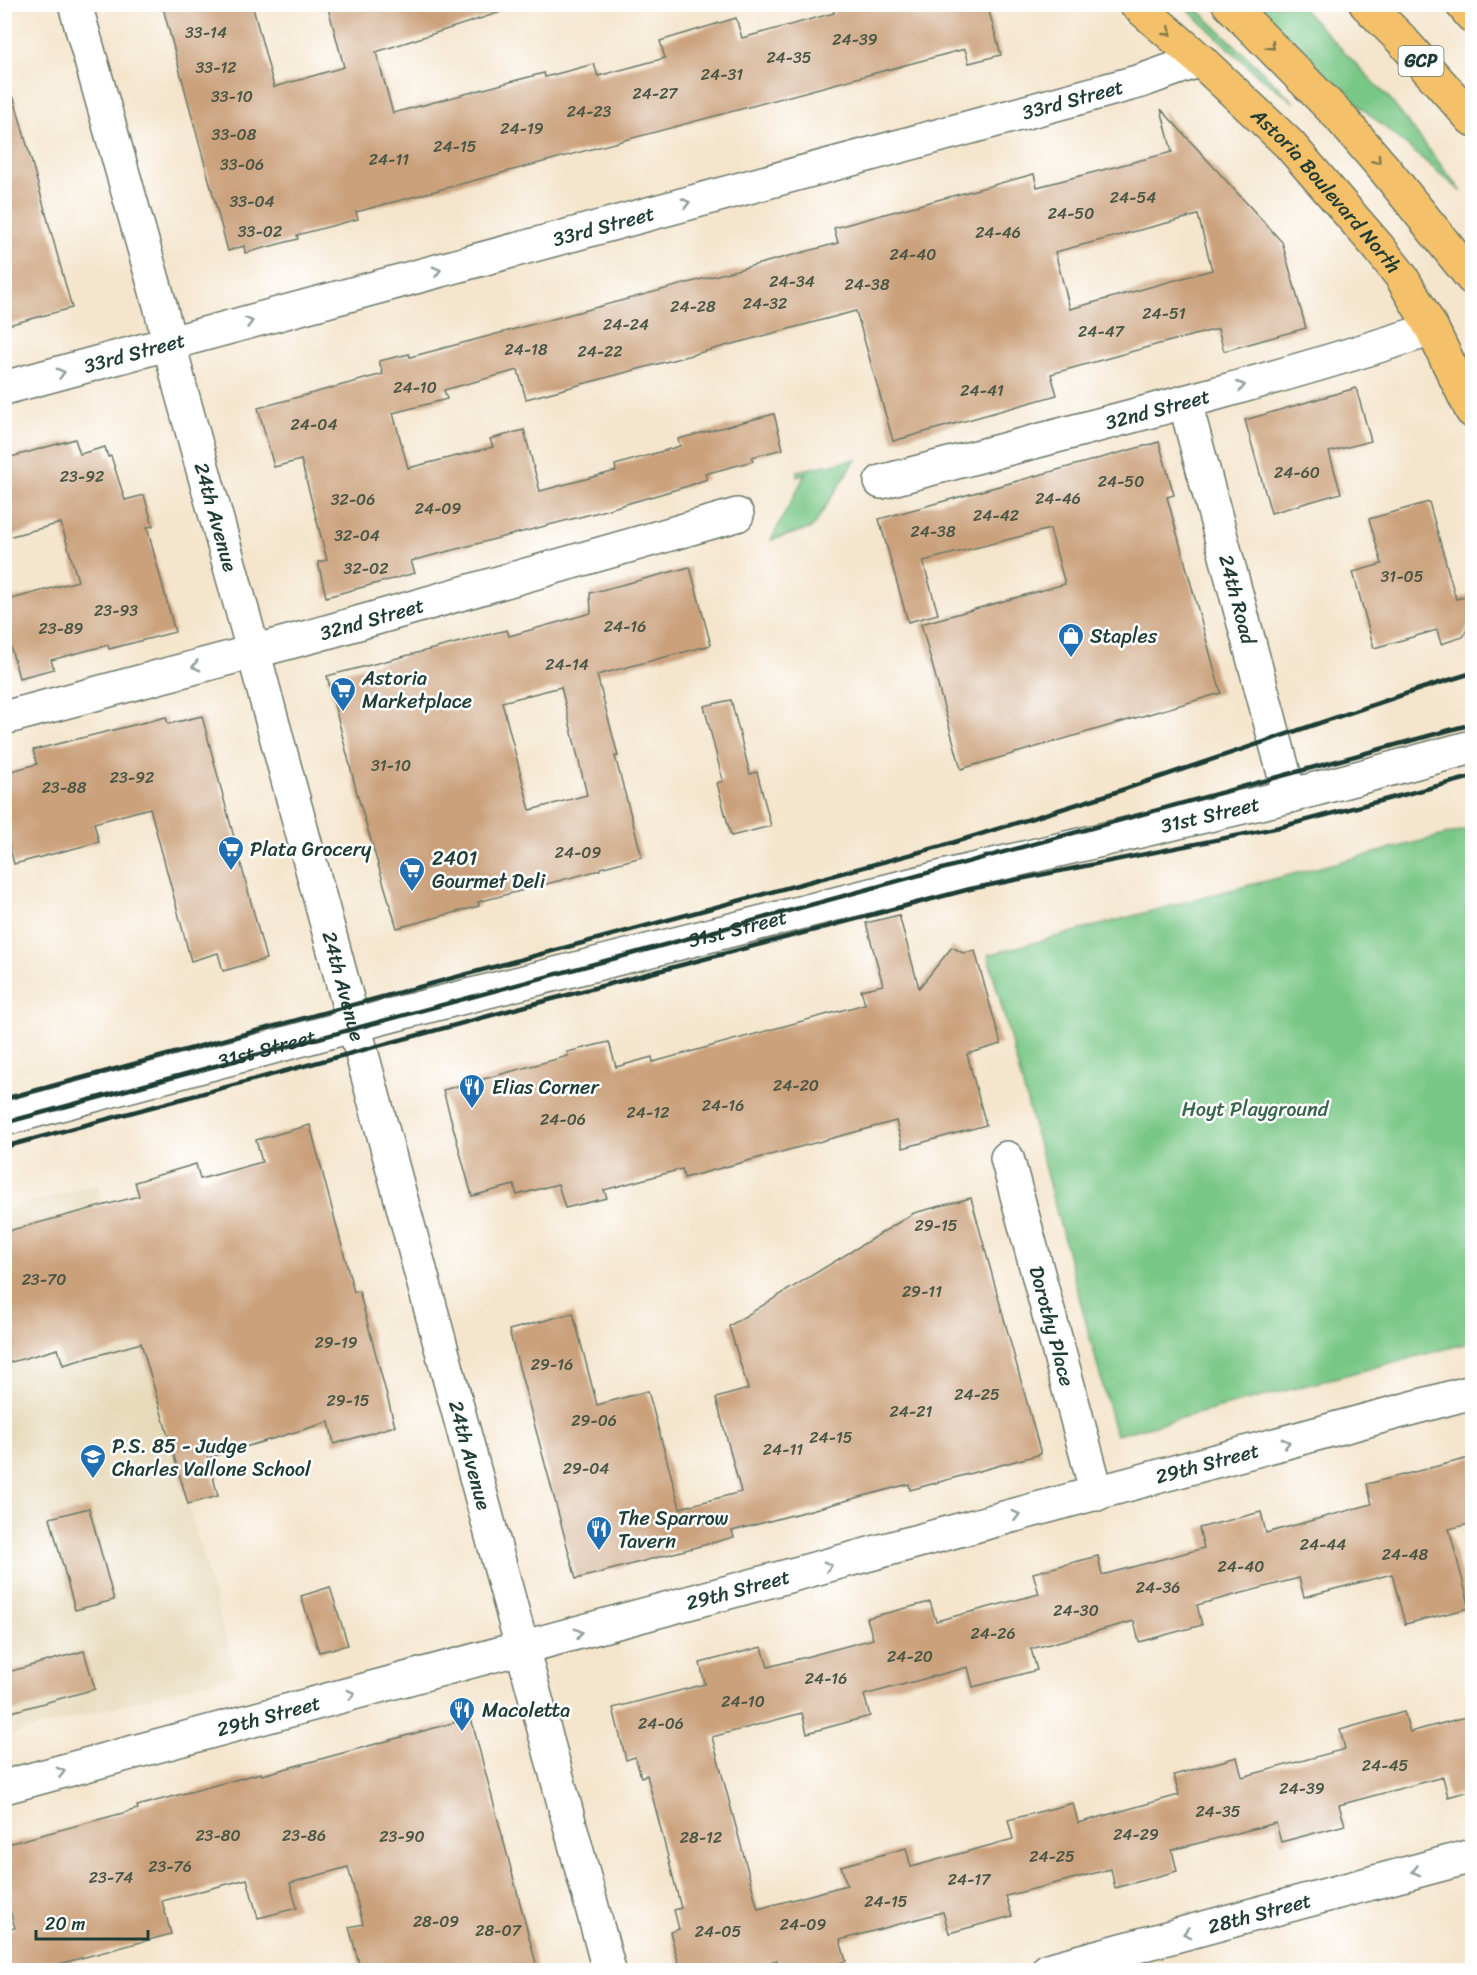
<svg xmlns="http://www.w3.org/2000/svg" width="1477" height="1975" font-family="Sriracha,sans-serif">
	<rect width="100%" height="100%" fill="#fff"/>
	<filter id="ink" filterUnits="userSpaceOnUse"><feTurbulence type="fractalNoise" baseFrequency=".0167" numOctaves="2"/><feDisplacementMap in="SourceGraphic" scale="12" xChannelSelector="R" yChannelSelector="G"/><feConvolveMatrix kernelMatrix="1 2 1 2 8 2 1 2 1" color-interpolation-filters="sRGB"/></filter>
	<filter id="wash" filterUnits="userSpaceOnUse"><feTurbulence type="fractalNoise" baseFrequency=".008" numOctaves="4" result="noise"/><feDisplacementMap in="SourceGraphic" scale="24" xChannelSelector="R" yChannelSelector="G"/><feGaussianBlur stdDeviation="1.35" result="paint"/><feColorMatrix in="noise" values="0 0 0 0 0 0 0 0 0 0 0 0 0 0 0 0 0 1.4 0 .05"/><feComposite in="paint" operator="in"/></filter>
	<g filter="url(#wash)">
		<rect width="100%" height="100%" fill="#f4e5cc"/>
		<polygon fill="#e7daba" points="98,1184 236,1674 5,1737 5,1210"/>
		<g fill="#79c786" stroke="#4c825d" stroke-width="1.5">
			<polygon points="1183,5 1193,5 1295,103 1256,74"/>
			<polygon points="1255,5 1299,5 1387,96 1462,192 1338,88"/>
			<polygon points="856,459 812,528 771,540 806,473 797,477 797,471"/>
			<polygon points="1472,828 1472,1342 1116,1435 988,955 1211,895"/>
		</g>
		<g id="blocks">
			<g fill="#cba17b" fill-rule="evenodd">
				<polygon points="162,4 252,4 274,87 344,67 327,4 497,4 498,13 376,52 393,113 544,73 545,77 594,64 598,76 665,58 660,41 736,18 742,38 834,13 832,4 987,4 1001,55 969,63 965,49 356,212 358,219 297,235 298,239 245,253 244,246 228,251"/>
				<polygon points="14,98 72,308 4,326 4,99"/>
				<path d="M1161 109 1282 242 1306 328 1224 351 1218 329 1159 344 1051 374 1057 395 893 441 856 311 526 399 518 370 444 390 447 399 393 413 408 468 493 447 490 439 524 430 540 491 616 471 615 465 680 446 678 439 774 414 783 449 752 457 753 461 705 474 707 479 688 486 595 513 411 561 415 573 326 597 318 562 327 560 301 460 274 467 258 408 383 374 379 361 409 354 410 357 838 243 834 228 885 214 1034 174 1037 187 1172 152ZM1198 215 1212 270 1070 309 1055 252Z"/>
				<polygon points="1356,388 1371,441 1329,452 1341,493 1271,513 1245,420"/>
				<polygon points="75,439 80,454 105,447 108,457 111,456 125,500 144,495 153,526 147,527 175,632 109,649 108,645 51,660 54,669 19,678 4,622 4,601 78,581 61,523 4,538 4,459"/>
				<polygon points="1159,442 1174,495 1167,497 1221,693 961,769 921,624 1065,584 1050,529 923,561 938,614 908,622 879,519"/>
				<polygon points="1429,502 1456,599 1473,595 1473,618 1463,637 1441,644 1437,630 1374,648 1353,572 1382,564 1369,519"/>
				<path d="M690 567 711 645 597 675 618 756H615L642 857 600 868V870L478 902 479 906 397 928 358 797 327 676 507 630 509 636 591 613 590 593ZM561 687 587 795 530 810 502 702Z"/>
				<polygon points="731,700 750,774 757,772 771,826 731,836 717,783 723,781 704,706"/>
				<polygon points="202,716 266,959 223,971 218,953 191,961 150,808 94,823 99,842 14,864 4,825 4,773 37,764 33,750 166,717 168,724"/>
				<polygon points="899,915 919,988 952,947 963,953 975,951 1001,1044 967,1054 986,1125 903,1148 896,1121 684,1178 682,1169 604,1190 607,1198 565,1208 558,1184 517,1195 514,1185 472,1196 443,1090 568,1056 567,1052 609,1042 616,1067 652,1057 653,1062 865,1004 861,990 883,985 866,923"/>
				<polygon points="310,1125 354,1292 359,1291 395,1426 334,1444 329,1422 208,1458 218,1496 188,1504 141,1343 63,1365 58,1349 4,1364 4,1232 139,1196 135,1182 196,1164 200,1179 262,1162 256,1140"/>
				<polygon points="971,1198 1041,1454 910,1490 909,1484 732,1531 734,1537 576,1579 509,1330 573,1313 597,1405 648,1391 680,1508 741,1492 716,1398 748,1389 729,1326 914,1213"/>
				<polygon points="1473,1457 1473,1523 1449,1529 1470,1608 1405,1624 1392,1574 1304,1597 1299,1578 1197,1605 1202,1625 1139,1642 1134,1621 1031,1649 1037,1670 973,1687 968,1667 864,1695 870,1716 807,1733 802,1713 712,1737 758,1909 847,1885 841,1866 906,1848 911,1867 1013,1839 1008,1820 1073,1803 1078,1823 1179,1795 1174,1775 1237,1757 1242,1777 1345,1749 1340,1730 1404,1712 1410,1732 1473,1715 1473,1790 1448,1797 1443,1777 1339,1805 1345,1825 1281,1842 1276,1823 1172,1850 1177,1871 1115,1888 1111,1869 1006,1896 1012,1916 949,1933 943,1912 840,1940 846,1961 813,1971 780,1971 777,1960 737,1971 681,1971 670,1932 679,1929 674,1910 681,1908 647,1775 641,1777 635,1757 626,1760 613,1708 705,1684 700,1663 762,1647 768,1667 873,1639 867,1618 930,1602 936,1621 1039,1594 1033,1573 1098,1556 1102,1575 1204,1548 1199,1528 1261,1512 1266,1533 1372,1504 1367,1484"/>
				<polygon points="89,1508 114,1600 75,1610 50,1518"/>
				<polygon points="330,1587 348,1645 319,1652 301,1596"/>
				<polygon points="84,1651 95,1689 4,1714 4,1673"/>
				<polygon points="471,1718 538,1971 361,1971 349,1927 363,1924 348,1867 290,1883 297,1908 258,1918 247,1879 162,1901 171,1934 33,1971 4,1971 4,1931 15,1928 4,1889 4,1845 138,1809 137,1806 261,1773 262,1775"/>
			</g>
		</g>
	</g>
	<g filter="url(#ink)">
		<use href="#blocks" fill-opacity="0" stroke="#6a7869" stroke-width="1.5"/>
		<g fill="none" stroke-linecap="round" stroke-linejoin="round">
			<defs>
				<g id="minor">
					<path id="s1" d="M75 4 160 305 180 387 247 628 609 1970"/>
					<path id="s2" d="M4 388 1141 81 1200 60"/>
					<path id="s3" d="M1185 402 1290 796"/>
					<path id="s4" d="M881 482C1065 433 1251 388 1432 329"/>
					<path id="s5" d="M4 718 316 635 737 515"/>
					<path id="s6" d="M4 1119 400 1013 951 875 1290 796 1472 747"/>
					<path id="s7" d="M1007 1158 1097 1494"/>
					<path id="s8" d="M4 1787 1472 1392"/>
					<path id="s9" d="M1048 1970 1472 1856"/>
				</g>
				<g id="major">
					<path id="s10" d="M1136 4 1200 60 1289 144 1379 248 1401 276 1432 329 1472 411"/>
				</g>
				<g id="highway">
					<polyline points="1229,4 1339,116 1387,172 1472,278"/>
					<polyline points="1366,4 1400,38 1472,119"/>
					<polyline points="1462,4 1472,16"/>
				</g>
			</defs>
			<use href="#minor" stroke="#6a7869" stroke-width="36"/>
			<use href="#major" stroke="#6a7869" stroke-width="36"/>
			<use href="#highway" stroke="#6a7869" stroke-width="36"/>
			<use href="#minor" stroke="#fff" stroke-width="33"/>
			<use href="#major" stroke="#f4c16a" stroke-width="33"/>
			<use href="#highway" stroke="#f4c16a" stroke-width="33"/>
			<g stroke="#1f3d34" stroke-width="4.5">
				<polyline points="4,1099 942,846 1107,795 1423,688 1472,673"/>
				<polyline points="4,1123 631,954 1472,724"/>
				<polyline points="4,1147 507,1011 970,889 1280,827 1472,777"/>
			</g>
		</g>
		<defs><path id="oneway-chevron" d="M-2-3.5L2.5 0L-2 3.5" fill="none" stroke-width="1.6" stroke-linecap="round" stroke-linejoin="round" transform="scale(1.5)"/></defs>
		<g stroke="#7f784c">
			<use href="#oneway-chevron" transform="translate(1168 32) rotate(41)"/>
			<use href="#oneway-chevron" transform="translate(1271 46) rotate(45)"/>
			<use href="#oneway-chevron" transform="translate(1377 160) rotate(49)"/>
		</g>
		<g stroke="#8f9e9a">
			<use href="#oneway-chevron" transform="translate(686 203) rotate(-15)"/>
			<use href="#oneway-chevron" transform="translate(437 271) rotate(-15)"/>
			<use href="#oneway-chevron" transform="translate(249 322) rotate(-15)"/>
			<use href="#oneway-chevron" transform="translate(61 373) rotate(-15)"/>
			<use href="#oneway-chevron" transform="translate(1241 386) rotate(-16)"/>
			<use href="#oneway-chevron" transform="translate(196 666) rotate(165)"/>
			<use href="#oneway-chevron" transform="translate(1286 1443) rotate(-15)"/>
			<use href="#oneway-chevron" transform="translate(1016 1515) rotate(-15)"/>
			<use href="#oneway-chevron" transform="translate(828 1566) rotate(-15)"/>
			<use href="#oneway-chevron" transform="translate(579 1633) rotate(-15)"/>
			<use href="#oneway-chevron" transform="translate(351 1694) rotate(-15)"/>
			<use href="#oneway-chevron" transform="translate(61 1772) rotate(-15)"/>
			<use href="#oneway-chevron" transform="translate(1416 1871) rotate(165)"/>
			<use href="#oneway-chevron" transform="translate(1187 1933) rotate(165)"/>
		</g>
	</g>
	<defs>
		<symbol id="shop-pin" viewBox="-11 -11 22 30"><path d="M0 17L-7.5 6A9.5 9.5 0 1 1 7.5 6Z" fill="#1f6fb2" stroke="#fff"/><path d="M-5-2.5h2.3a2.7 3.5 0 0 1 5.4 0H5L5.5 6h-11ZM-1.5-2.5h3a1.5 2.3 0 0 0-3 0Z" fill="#fff"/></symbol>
		<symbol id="supermarket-pin" viewBox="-11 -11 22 30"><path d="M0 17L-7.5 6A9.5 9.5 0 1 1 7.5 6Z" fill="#1f6fb2" stroke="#fff"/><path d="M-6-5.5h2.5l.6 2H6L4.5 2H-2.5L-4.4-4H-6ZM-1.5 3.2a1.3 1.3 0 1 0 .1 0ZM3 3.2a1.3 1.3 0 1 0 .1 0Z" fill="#fff"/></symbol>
		<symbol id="restaurant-pin" viewBox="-11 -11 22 30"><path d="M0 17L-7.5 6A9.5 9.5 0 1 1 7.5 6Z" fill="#1f6fb2" stroke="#fff"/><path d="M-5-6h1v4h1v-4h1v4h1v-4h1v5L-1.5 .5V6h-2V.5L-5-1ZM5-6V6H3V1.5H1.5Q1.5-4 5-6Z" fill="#fff"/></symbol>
		<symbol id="school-pin" viewBox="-11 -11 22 30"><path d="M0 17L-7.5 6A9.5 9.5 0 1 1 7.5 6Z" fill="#1f6fb2" stroke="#fff"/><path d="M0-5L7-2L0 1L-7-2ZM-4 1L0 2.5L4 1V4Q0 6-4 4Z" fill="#fff"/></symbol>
	</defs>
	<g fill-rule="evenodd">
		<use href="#shop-pin" x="1056" y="621" width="30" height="40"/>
		<use href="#supermarket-pin" x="328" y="675" width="30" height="40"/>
		<use href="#supermarket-pin" x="216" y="834" width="30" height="40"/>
		<use href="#supermarket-pin" x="397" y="855" width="30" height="40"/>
		<use href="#restaurant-pin" x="457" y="1072" width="30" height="40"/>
		<use href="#school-pin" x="78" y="1442" width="30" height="40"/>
		<use href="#restaurant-pin" x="584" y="1514" width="30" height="40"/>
		<use href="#restaurant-pin" x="447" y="1695" width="30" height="40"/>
	</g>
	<g text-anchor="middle" stroke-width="5" stroke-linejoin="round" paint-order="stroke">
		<g font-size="16" fill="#4a5646">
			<text x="206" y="38">33-14</text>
			<text x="855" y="45">24-39</text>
			<text x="789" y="63">24-35</text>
			<text x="216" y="73">33-12</text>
			<text x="722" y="80">24-31</text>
			<text x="655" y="99">24-27</text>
			<text x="232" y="102">33-10</text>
			<text x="589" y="117">24-23</text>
			<text x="522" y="134">24-19</text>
			<text x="234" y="140">33-08</text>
			<text x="455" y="152">24-15</text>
			<text x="389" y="165">24-11</text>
			<text x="242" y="170">33-06</text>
			<text x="1133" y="203">24-54</text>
			<text x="252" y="207">33-04</text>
			<text x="1071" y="219">24-50</text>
			<text x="260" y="237">33-02</text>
			<text x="998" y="238">24-46</text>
			<text x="913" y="260">24-40</text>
			<text x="792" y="287">24-34</text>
			<text x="867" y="290">24-38</text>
			<text x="765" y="309">24-32</text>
			<text x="693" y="312">24-28</text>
			<text x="1164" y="319">24-51</text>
			<text x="626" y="330">24-24</text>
			<text x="1101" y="337">24-47</text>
			<text x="526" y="355">24-18</text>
			<text x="600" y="357">24-22</text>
			<text x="415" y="393">24-10</text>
			<text x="982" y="396">24-41</text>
			<text x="314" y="430">24-04</text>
			<text x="1297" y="478">24-60</text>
			<text x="82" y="482">23-92</text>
			<text x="1121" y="487">24-50</text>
			<text x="1058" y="504">24-46</text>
			<text x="353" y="505">32-06</text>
			<text x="438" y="514">24-09</text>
			<text x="996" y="521">24-42</text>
			<text x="933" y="537">24-38</text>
			<text x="357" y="541">32-04</text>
			<text x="366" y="574">32-02</text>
			<text x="1402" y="582">31-05</text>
			<text x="116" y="616">23-93</text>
			<text x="625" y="632">24-16</text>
			<text x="61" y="634">23-89</text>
			<text x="567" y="670">24-14</text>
			<text x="391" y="771">31-10</text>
			<text x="132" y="783">23-92</text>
			<text x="64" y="793">23-88</text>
			<text x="578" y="858">24-09</text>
			<text x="796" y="1091">24-20</text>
			<text x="723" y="1111">24-16</text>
			<text x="648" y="1118">24-12</text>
			<text x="563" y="1125">24-06</text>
			<text x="936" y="1231">29-15</text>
			<text x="44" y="1285">23-70</text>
			<text x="922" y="1297">29-11</text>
			<text x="336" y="1348">29-19</text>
			<text x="552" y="1370">29-16</text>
			<text x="977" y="1400">24-25</text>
			<text x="348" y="1406">29-15</text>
			<text x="911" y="1417">24-21</text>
			<text x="594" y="1426">29-06</text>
			<text x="831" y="1443">24-15</text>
			<text x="783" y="1455">24-11</text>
			<text x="586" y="1474">29-04</text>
			<text x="1323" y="1550">24-44</text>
			<text x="1405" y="1560">24-48</text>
			<text x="1241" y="1572">24-40</text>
			<text x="1158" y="1593">24-36</text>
			<text x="1076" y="1616">24-30</text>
			<text x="993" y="1639">24-26</text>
			<text x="910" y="1662">24-20</text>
			<text x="826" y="1684">24-16</text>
			<text x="743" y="1707">24-10</text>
			<text x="661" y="1729">24-06</text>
			<text x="1385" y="1771">24-45</text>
			<text x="1302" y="1794">24-39</text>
			<text x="1218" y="1817">24-35</text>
			<text x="1136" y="1840">24-29</text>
			<text x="218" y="1841">23-80</text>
			<text x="304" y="1841">23-86</text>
			<text x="402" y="1842">23-90</text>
			<text x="701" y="1843">28-12</text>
			<text x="1052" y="1862">24-25</text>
			<text x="170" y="1872">23-76</text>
			<text x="111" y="1883">23-74</text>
			<text x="969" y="1885">24-17</text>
			<text x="886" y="1907">24-15</text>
			<text x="436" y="1927">28-09</text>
			<text x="803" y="1930">24-09</text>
			<text x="498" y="1936">28-07</text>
			<text x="718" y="1937">24-05</text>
		</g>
		<rect fill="#fff" stroke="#627771" stroke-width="1.5" x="1398.5" y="46" width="45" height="30" rx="4.5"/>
		<g font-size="18" font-weight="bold" fill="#1f3d34">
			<text x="1421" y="67">GCP</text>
		</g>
		<g font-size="20" fill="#1f3d34" stroke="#fff">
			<text dy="7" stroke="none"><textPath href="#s2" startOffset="1107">33rd Street</textPath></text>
			<text dy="7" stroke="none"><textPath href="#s10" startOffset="267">Astoria Boulevard North</textPath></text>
			<text dy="7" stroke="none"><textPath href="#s2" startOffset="621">33rd Street</textPath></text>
			<text dy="7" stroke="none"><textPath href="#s2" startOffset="135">33rd Street</textPath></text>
			<text dy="7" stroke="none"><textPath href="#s4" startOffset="286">32nd Street</textPath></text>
			<text dy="7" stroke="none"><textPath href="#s1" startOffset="532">24th Avenue</textPath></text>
			<text dy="7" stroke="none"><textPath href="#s3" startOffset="204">24th Road</textPath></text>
			<text dy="7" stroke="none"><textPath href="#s5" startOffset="381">32nd Street</textPath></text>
			<text dy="7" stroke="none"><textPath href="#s6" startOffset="1244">31st Street</textPath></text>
			<text dy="7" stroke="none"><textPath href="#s6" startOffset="758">31st Street</textPath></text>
			<text dy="7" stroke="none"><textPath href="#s1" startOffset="1018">24th Avenue</textPath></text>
			<text dy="7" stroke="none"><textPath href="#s6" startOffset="272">31st Street</textPath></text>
			<text dy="7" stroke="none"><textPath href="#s7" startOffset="174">Dorothy Place</textPath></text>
			<text dy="7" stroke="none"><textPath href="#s1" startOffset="1504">24th Avenue</textPath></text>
			<text dy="7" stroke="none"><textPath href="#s8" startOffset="1246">29th Street</textPath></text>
			<text dy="7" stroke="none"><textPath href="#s8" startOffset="760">29th Street</textPath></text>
			<text dy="7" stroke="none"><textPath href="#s8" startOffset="274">29th Street</textPath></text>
			<text dy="7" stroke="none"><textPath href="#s9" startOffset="219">28th Street</textPath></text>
		</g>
		<g font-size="20" fill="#1f3d34" stroke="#fff" text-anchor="start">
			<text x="1090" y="643">Staples</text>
			<text x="362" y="685">Astoria<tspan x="362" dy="23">Marketplace</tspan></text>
			<text x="250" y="856">Plata Grocery</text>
			<text x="432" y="865">2401<tspan x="432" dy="23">Gourmet Deli</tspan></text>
			<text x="492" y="1094">Elias Corner</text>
			<text x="112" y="1453">P.S. 85 - Judge<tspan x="112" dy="23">Charles Vallone School</tspan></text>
			<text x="618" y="1525">The Sparrow<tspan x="618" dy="23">Tavern</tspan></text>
			<text x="482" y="1717">Macoletta</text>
		</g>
		<g font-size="20" fill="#3a664d" stroke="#fff">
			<text x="1255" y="1116">Hoyt Playground</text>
		</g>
	</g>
	<rect width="1477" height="1975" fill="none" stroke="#fff" stroke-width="24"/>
	<path d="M36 1930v9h112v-9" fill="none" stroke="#1f3d34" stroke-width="3"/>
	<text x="45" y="1930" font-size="18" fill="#1f3d34" stroke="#ffffff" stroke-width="4.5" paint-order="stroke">20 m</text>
</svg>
